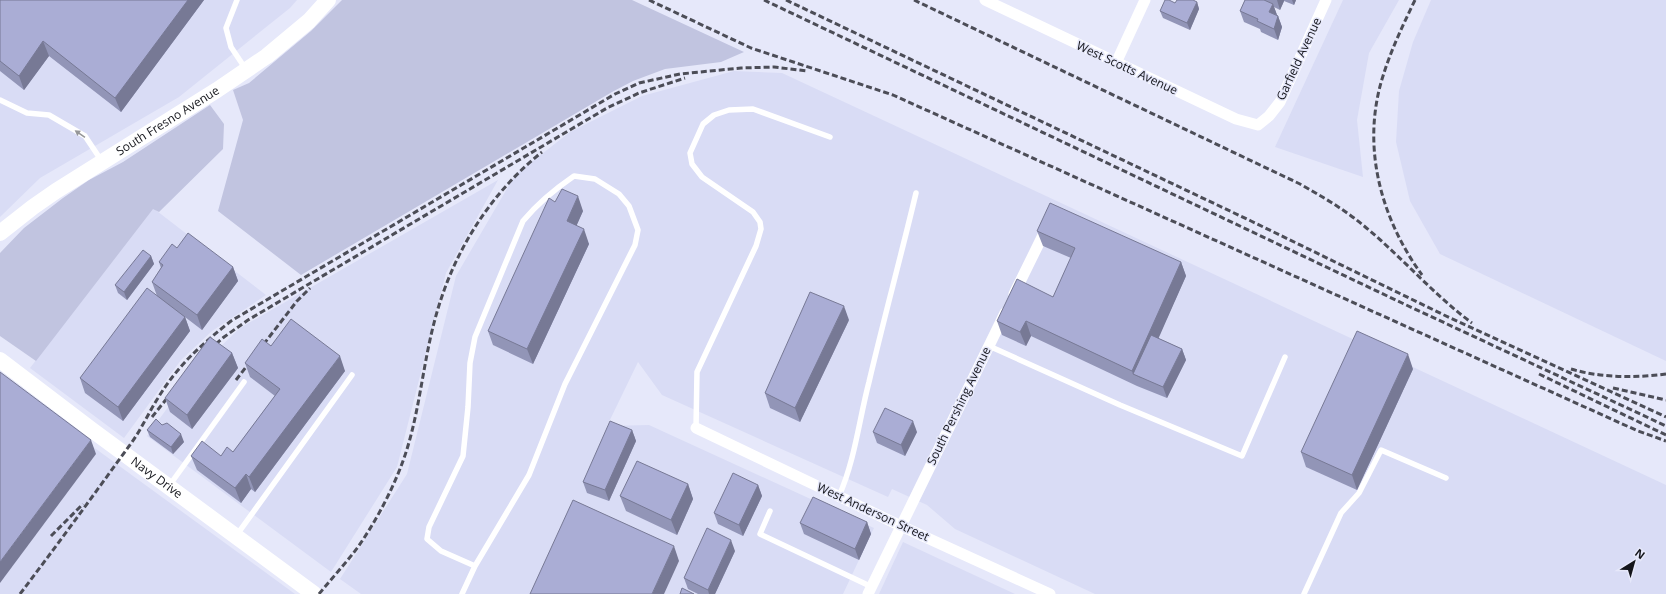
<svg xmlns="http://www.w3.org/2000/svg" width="1666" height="594" font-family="'Open Sans',sans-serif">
	<rect width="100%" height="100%" fill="#e6e8fa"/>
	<g fill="#d9dcf5">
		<polygon points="0,0 297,0 290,8 179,97 40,178 0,217"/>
		<polygon points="1343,0 1399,0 1369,53 1357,120 1363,177 1275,147"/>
		<polygon points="1431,0 1666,0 1666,361 1440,254 1410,201 1396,142 1399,91 1413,42"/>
		<polygon points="734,71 782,73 1666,485 1666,594 1095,594 955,529 927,505 892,489 888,497 662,395 638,362 607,426 649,425 874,528 843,594 361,594 340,579 407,474 456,276 515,175 570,132 642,96"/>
		<polygon points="498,180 446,273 397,467 331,572 147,436 192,374 240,328"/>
		<polygon points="153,208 266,295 212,331 181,360 124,438 30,368"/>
		<polygon points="0,379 295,594 0,594"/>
		<polygon points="903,542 1015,594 879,594"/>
	</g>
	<g fill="#c1c4e0">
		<polygon points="342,0 632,0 744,52 721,62 665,69 633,81 612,92 301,275 218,211 243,120 233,90 249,83 311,31"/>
		<polygon points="210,105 224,124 223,149 159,212 153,209 36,361 0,336 0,253 24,228 63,198 89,180 123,162"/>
	</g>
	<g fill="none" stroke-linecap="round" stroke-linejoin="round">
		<g stroke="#fff" stroke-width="5.5">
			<polyline points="237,0 226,28 231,47 245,68"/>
			<polyline points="0,100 27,113 49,115 85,136 101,160"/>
			<polyline points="989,346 1120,405 1242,456 1285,357"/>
			<polyline points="696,428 697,372 756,246 761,229 760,222 753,212 702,177 692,164 690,153 703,124 714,115 729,110 753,109 830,137"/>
			<polyline points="169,486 244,382"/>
			<path d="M839 496C855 460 859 420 869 382 884 318 901 256 916 193"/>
			<polyline points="770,511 760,534 872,587"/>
			<polyline points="236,536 352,375"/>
			<path d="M462 594 475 566 529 475 565 384 635 245 638 230 629 206 619 194 595 179 574 176C555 189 538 203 523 221L475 337 470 363 468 407 463 456 429 527 427 539 441 551 475 566"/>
			<polyline points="1304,594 1341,513 1359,493 1381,450 1446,478"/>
		</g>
		<g stroke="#fff" stroke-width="11">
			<polyline points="985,0 1236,119 1258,125 1269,116 1280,102 1326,0"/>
			<polyline points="1116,63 1145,0"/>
			<polyline points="1014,294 1047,227"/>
			<polyline points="696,428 901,526 1050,594"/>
			<polyline points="868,594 1005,313"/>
		</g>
		<g stroke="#fff" stroke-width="16">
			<path id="s1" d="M0 233 33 207 56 191 217 90 267 56 309 21 328 0"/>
			<path id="s2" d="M0 360 92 430 314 594"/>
		</g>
		<g stroke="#4c4d57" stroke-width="3" stroke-dasharray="6 3" stroke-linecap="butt">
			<polyline points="649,0 751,48 893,95 1638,431 1666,441"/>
			<polyline points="764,0 1402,303 1666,426"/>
			<polyline points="786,0 1251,221 1444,315 1666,417"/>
			<path d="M914 0 1300 184C1319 195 1337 205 1354 218 1396 250 1430 292 1472 323"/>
			<path d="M1415 0C1403 25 1391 50 1383 76 1361 145 1380 217 1422 275"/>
			<polyline points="209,350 224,337 248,320 607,108 639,93 685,78"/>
			<path d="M1571 369C1601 378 1635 378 1666 374"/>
			<polyline points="1539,374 1666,435"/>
			<polyline points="236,380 297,301 310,288"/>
			<polyline points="1613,388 1666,400"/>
			<polyline points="152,417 172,392"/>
			<polyline points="51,536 83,504"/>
			<path d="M20 594C58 544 95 493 132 442 142 428 149 412 158 398 178 365 201 345 231 321L615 94 639 83 680 74 741 68 774 67 807 71"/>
			<path d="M319 594C332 578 346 563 358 547 376 521 392 491 403 461 419 417 422 369 434 323 451 256 488 195 542 152"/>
		</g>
	</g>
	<g fill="#9295b7">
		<polygon points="0,0 204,0 121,112 49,56 24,90 0,71"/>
		<polygon points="1245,0 1296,0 1294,5 1284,1 1280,10 1274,7 1277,15 1278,16 1282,27 1278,40 1261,32 1260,29 1244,22 1240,11"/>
		<polygon points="1197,2 1199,9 1190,30 1163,18 1160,11 1175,3"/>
		<polygon points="555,202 583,211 576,226 589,244 533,364 493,345 488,331"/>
		<polygon points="1037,231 1181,262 1186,276 1158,338 1182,349 1186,360 1167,398 1137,386 1031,336 1026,346 1002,335 997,321 1053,297 1071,258 1043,246"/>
		<polygon points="177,248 233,267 238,281 202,330 185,317 190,331 123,421 85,393 80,378 157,296 152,282 161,268 159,262"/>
		<polygon points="151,256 154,264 127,300 118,293 115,285"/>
		<polygon points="849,320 800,422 770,408 765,393"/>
		<polygon points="271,346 345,371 255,492 251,489 241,503 197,470 191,456 221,456 233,452 275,396 250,377 245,363"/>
		<polygon points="232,353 238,368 192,429 170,412 165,398"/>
		<polygon points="1413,369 1357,490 1306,467 1301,452"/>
		<polygon points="162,425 184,442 173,454 150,437 147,430"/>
		<polygon points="632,430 636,441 609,501 587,493 583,482"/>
		<polygon points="873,432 917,432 905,456 877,443"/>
		<polygon points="688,484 693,499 677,535 626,511 620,496"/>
		<polygon points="758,485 762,496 743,536 718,524 714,513"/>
		<polygon points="867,522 871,534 859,560 804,534 800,523"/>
		<polygon points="735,551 715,594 698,594 688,589 684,578"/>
	</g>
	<g fill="#777995">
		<polygon points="188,0 204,0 121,112 115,98"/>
		<polygon points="1277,0 1284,0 1284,1 1280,10"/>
		<polygon points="1292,0 1296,0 1294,5"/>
		<polygon points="1197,2 1199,9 1190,30 1187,23"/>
		<polygon points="1273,4 1277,15 1269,12"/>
		<polygon points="1278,16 1282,27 1278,40 1274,29"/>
		<polygon points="43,41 49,56 24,90 19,76"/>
		<polygon points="578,196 583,211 572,236 567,221"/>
		<polygon points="584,229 589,244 533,364 527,349"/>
		<polygon points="151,256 154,264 127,300 124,292"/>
		<polygon points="1181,262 1186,276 1141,378 1133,374 1132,371"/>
		<polygon points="233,267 238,281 202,330 197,315"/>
		<polygon points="844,306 849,320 800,422 795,408"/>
		<polygon points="185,317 190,331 123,421 118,407"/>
		<polygon points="1026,321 1031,336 1026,346 1020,332"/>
		<polygon points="1182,349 1186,360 1167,398 1163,387"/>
		<polygon points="232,353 238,368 192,429 187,415"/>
		<polygon points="1408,354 1413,369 1357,490 1352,475"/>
		<polygon points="340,356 345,371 255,492 249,477"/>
		<polygon points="913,421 917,432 905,456 901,445"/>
		<polygon points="632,430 636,441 609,501 605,490"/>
		<polygon points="181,434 184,442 173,454 171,447"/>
		<polygon points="91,440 96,454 0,583 0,562"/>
		<polygon points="246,474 251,489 241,503 235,488"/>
		<polygon points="688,484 693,499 677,535 671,520"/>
		<polygon points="758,485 762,496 743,536 739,525"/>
		<polygon points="867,522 871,534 859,560 855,549"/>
		<polygon points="731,540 735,551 715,594 709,594 708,590"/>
		<polygon points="674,546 679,561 664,594 652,594"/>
	</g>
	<g fill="#aaadd5" stroke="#777995">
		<polygon points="0,0 188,0 115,98 43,41 19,76 0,61"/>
		<polygon points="1165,0 1169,0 1175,3 1177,0 1193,0 1197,2 1187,23 1160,11"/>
		<polygon points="1245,0 1264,0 1273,4 1269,12 1278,16 1274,29 1257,21 1258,19 1240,11"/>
		<polygon points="562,189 578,196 567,221 584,229 527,349 488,331 549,198 555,202"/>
		<polygon points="1050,203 1181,262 1132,371 1026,321 1020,332 997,321 1017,279 1053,297 1075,248 1037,231"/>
		<polygon points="188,233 233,267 197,315 152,282 163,265 159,262 172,244 177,248"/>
		<polygon points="143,250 151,256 124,292 115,285"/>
		<polygon points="147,288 185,317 118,407 80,378"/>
		<polygon points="810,292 844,306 795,408 765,393"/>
		<polygon points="291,319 340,356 249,477 246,474 235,488 191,456 202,441 221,456 227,447 233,452 280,389 245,363 262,339 271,346"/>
		<polygon points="1357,331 1408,354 1352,475 1301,452"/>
		<polygon points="1151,335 1182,349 1163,387 1133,374"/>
		<polygon points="210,337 232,353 187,415 165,398"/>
		<polygon points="0,372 91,440 0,562"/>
		<polygon points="885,408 913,421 901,445 873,432"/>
		<polygon points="156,419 162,425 167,423 181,434 171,447 147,430"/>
		<polygon points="610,421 632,430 605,490 583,482"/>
		<polygon points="637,461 688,484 671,520 620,496"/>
		<polygon points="733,473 758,485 739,525 714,513"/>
		<polygon points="813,497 867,522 855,549 800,523"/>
		<polygon points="573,500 674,546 652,594 530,594"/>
		<polygon points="707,528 731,540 708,590 684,578"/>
		<polygon points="682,588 694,594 680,594"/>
	</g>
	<defs><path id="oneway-solid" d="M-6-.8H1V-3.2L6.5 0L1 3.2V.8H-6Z"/></defs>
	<use fill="#959698" href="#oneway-solid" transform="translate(80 134) rotate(-146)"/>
	<g text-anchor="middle" stroke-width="3" stroke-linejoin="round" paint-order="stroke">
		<g font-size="12" fill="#14151b" stroke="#e6e8fa">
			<text transform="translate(1299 59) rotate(-65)" y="4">Garfield Avenue</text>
			<text transform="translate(1127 68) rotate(25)" y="4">West Scotts Avenue</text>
			<text dy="4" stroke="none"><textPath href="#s1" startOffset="202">South Fresno Avenue</textPath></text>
			<text transform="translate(959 406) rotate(-64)" y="4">South Pershing Avenue</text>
			<text dy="4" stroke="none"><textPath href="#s2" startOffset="196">Navy Drive</textPath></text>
			<text transform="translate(873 512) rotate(25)" y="4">West Anderson Street</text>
		</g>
	</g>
	<g transform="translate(1634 562) rotate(37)" stroke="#e6e8fa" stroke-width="3" paint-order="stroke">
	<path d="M0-3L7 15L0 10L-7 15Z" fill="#14151b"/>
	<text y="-6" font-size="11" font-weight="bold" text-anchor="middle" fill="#14151b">N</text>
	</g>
</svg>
